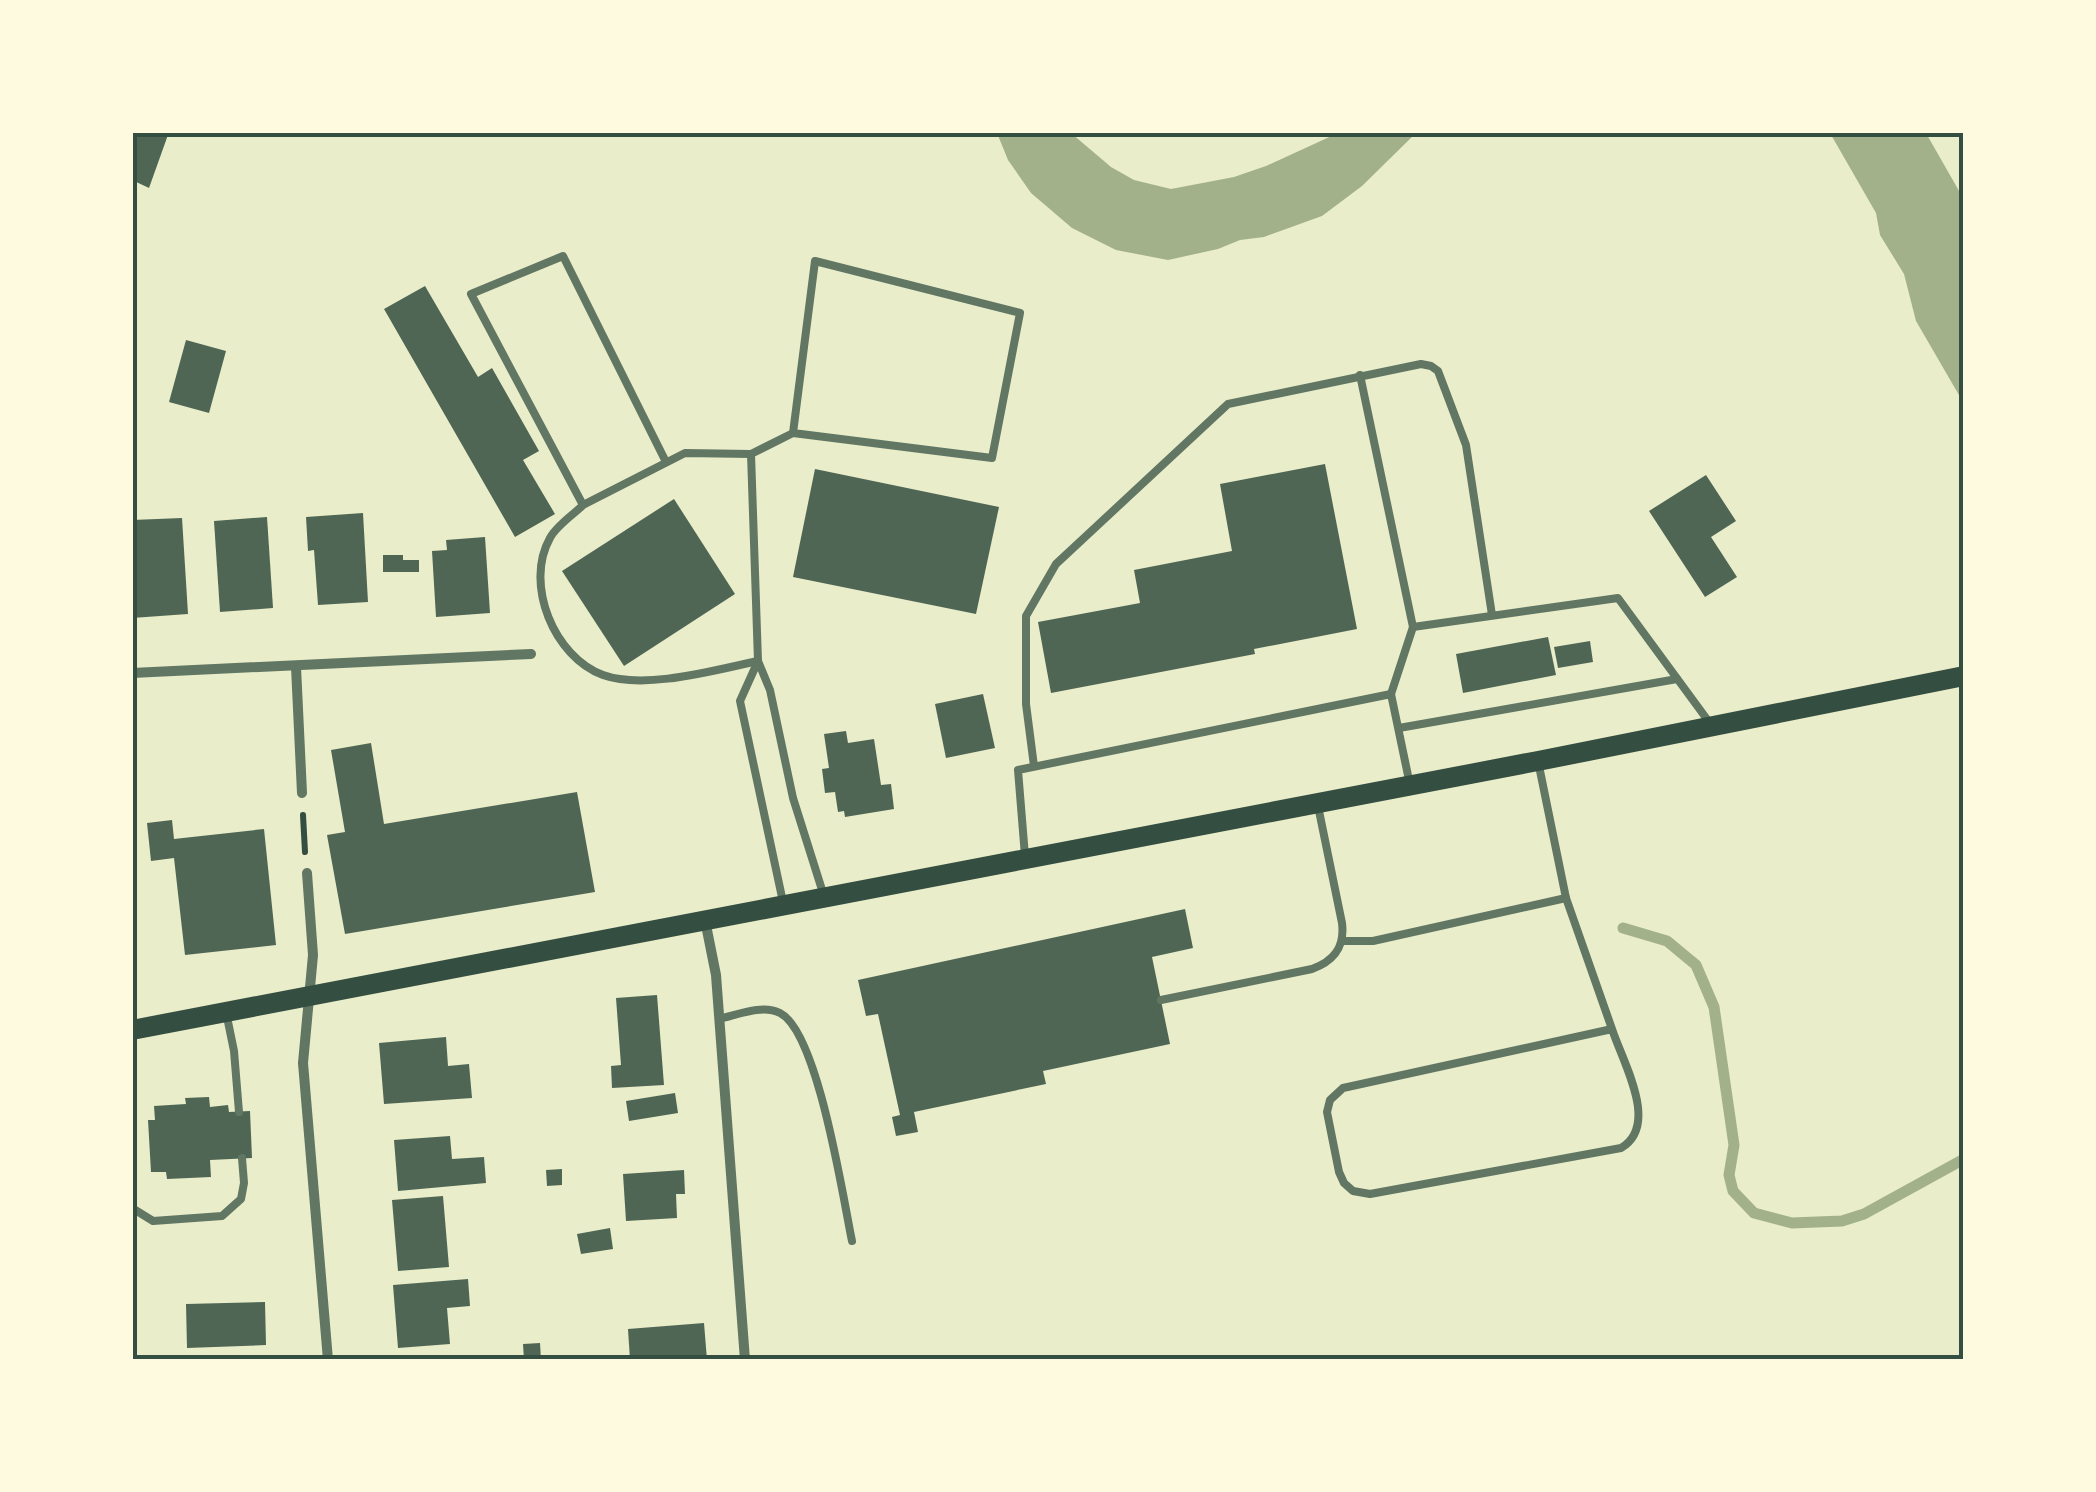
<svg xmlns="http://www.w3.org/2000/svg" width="2096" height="1492" font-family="'Roboto Serif',serif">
	<rect width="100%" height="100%" fill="#e9edc9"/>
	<g fill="#a3b18a">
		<polygon points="997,133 1071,133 1111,167 1134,180 1171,189 1234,177 1266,166 1338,133 1416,133 1362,186 1322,216 1264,237 1240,240 1218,249 1168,260 1116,250 1072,228 1031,193 1008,160"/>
		<polygon points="1830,133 1898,133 1921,175 1936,218 1963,251 1963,402 1916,321 1904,274 1880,235 1876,213"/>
	</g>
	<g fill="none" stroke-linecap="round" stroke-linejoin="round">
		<polyline stroke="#a3b18a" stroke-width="11" points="1623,928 1667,941 1696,965 1714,1007 1734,1145 1729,1175 1733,1191 1754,1213 1792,1223 1842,1221 1864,1214 1964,1159"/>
		<polyline stroke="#a3b18a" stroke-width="65" points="1888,132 1948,237 1964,280"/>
	</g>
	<g fill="#4f6655">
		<polygon points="132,132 169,132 149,188 132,180"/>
		<polygon points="425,286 478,377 492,368 539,451 523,460 555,514 515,537 384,309"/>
		<polygon points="186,340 226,351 209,413 169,402"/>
		<polygon points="1325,464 1357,629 1254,649 1255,654 1051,693 1038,622 1140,603 1134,570 1232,551 1220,484"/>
		<polygon points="815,469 999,507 976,614 793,577"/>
		<polygon points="1706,475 1736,521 1711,537 1737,577 1705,597 1649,511"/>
		<polygon points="674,499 735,594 624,666 562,571"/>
		<polygon points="363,513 368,602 318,605 314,550 308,551 306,517"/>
		<polygon points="267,517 273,608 220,612 214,521"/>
		<polygon points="182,518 188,614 132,618 132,520"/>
		<polygon points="485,537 490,613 436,617 432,551 447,550 446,540"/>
		<polygon points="383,555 403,555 403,560 419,560 419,572 383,572"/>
		<polygon points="1548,637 1556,675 1463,693 1456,654"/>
		<polygon points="1590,641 1593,662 1558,668 1554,647"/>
		<polygon points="983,694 995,748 946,758 935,704"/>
		<polygon points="846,731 848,743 874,739 881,785 891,784 894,809 845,817 844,811 838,812 835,792 825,793 822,769 829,768 824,734"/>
		<polygon points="371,743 384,824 577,792 595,892 345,934 327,835 345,832 331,750"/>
		<polygon points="172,820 174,839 264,829 276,945 185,955 174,858 151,861 147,823"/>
		<polygon points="1185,909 1193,948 1152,957 1170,1044 1043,1071 1046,1084 914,1112 918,1132 896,1136 892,1117 900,1115 878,1014 866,1016 858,980"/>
		<polygon points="657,995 664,1085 612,1088 611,1066 621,1065 616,998"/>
		<polygon points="446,1037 448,1066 469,1064 472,1098 384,1104 379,1043"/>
		<polygon points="675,1093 678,1113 629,1121 626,1101"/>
		<polygon points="209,1097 210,1107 228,1105 229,1112 250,1111 252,1158 210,1160 211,1177 167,1179 166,1172 151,1172 148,1120 155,1120 154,1106 186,1104 185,1098"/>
		<polygon points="450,1136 452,1159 484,1157 486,1183 398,1191 394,1140"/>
		<polygon points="562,1169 562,1185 547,1186 546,1170"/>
		<polygon points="684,1170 685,1194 676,1194 677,1218 626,1221 623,1174"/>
		<polygon points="443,1196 449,1267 398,1271 392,1200"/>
		<polygon points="610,1228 613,1249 581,1254 577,1234"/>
		<polygon points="468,1279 470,1306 447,1308 450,1344 398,1348 393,1285"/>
		<polygon points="265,1302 266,1345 187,1348 186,1304"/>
		<polygon points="704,1323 707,1360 630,1360 628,1329"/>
		<polygon points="540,1343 541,1360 524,1360 523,1344"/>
	</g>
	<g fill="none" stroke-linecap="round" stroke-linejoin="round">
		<polyline stroke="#344e41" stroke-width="6" points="303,815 305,852"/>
		<g stroke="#617663" stroke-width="8">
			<polyline points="1360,375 1413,627"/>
			<polyline points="666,462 563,256 471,294 583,505 685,453 751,454"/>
			<path d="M583 505C573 515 556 526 550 538 524 584 554 657 603 675 645 690 715 670 758 661L751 454 793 433 992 458 1020 313 815 261 793 433"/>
			<polyline points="1391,694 1413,627 1618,598 1709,722"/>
			<polyline points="1399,728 1677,679"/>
			<path d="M1538 761 1566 898 1612 1029 1343 1088 1330 1100 1327 1112 1339 1172 1344 1183 1353 1191 1370 1194 1621 1148C1660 1125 1623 1063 1612 1029"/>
			<polyline points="1034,766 1026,704 1026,616 1056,564 1228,404 1421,364 1431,366 1438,371 1466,445 1492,615"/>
			<polyline points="1025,856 1018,770 1391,694 1410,785"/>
			<polyline points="783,902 740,701 758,661 770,690 793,798 823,893"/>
			<polyline points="1342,941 1373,941 1566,898"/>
			<path d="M1161 1000 1312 969C1334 961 1345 947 1342 923L1318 806"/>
			<polyline points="226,1012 234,1051 239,1112"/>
			<path d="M719 1019C737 1015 762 1004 780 1013 818 1032 843 1198 852 1241"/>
			<polyline points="132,1208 153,1221 222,1216 241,1199 244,1183 242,1158"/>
		</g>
		<g stroke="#617663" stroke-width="10">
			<polyline points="296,667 302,793"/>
			<polyline points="132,673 531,654"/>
			<polyline points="307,873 313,955 303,1063 328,1360"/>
			<polyline points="705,920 716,975 745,1360"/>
		</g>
		<polyline stroke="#344e41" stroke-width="20" points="132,1030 1538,761 1964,676"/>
	</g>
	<rect width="2096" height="1492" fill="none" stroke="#fefae0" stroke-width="270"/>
	<rect x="135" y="135" width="1826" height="1222" fill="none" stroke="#344e41" stroke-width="4"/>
</svg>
